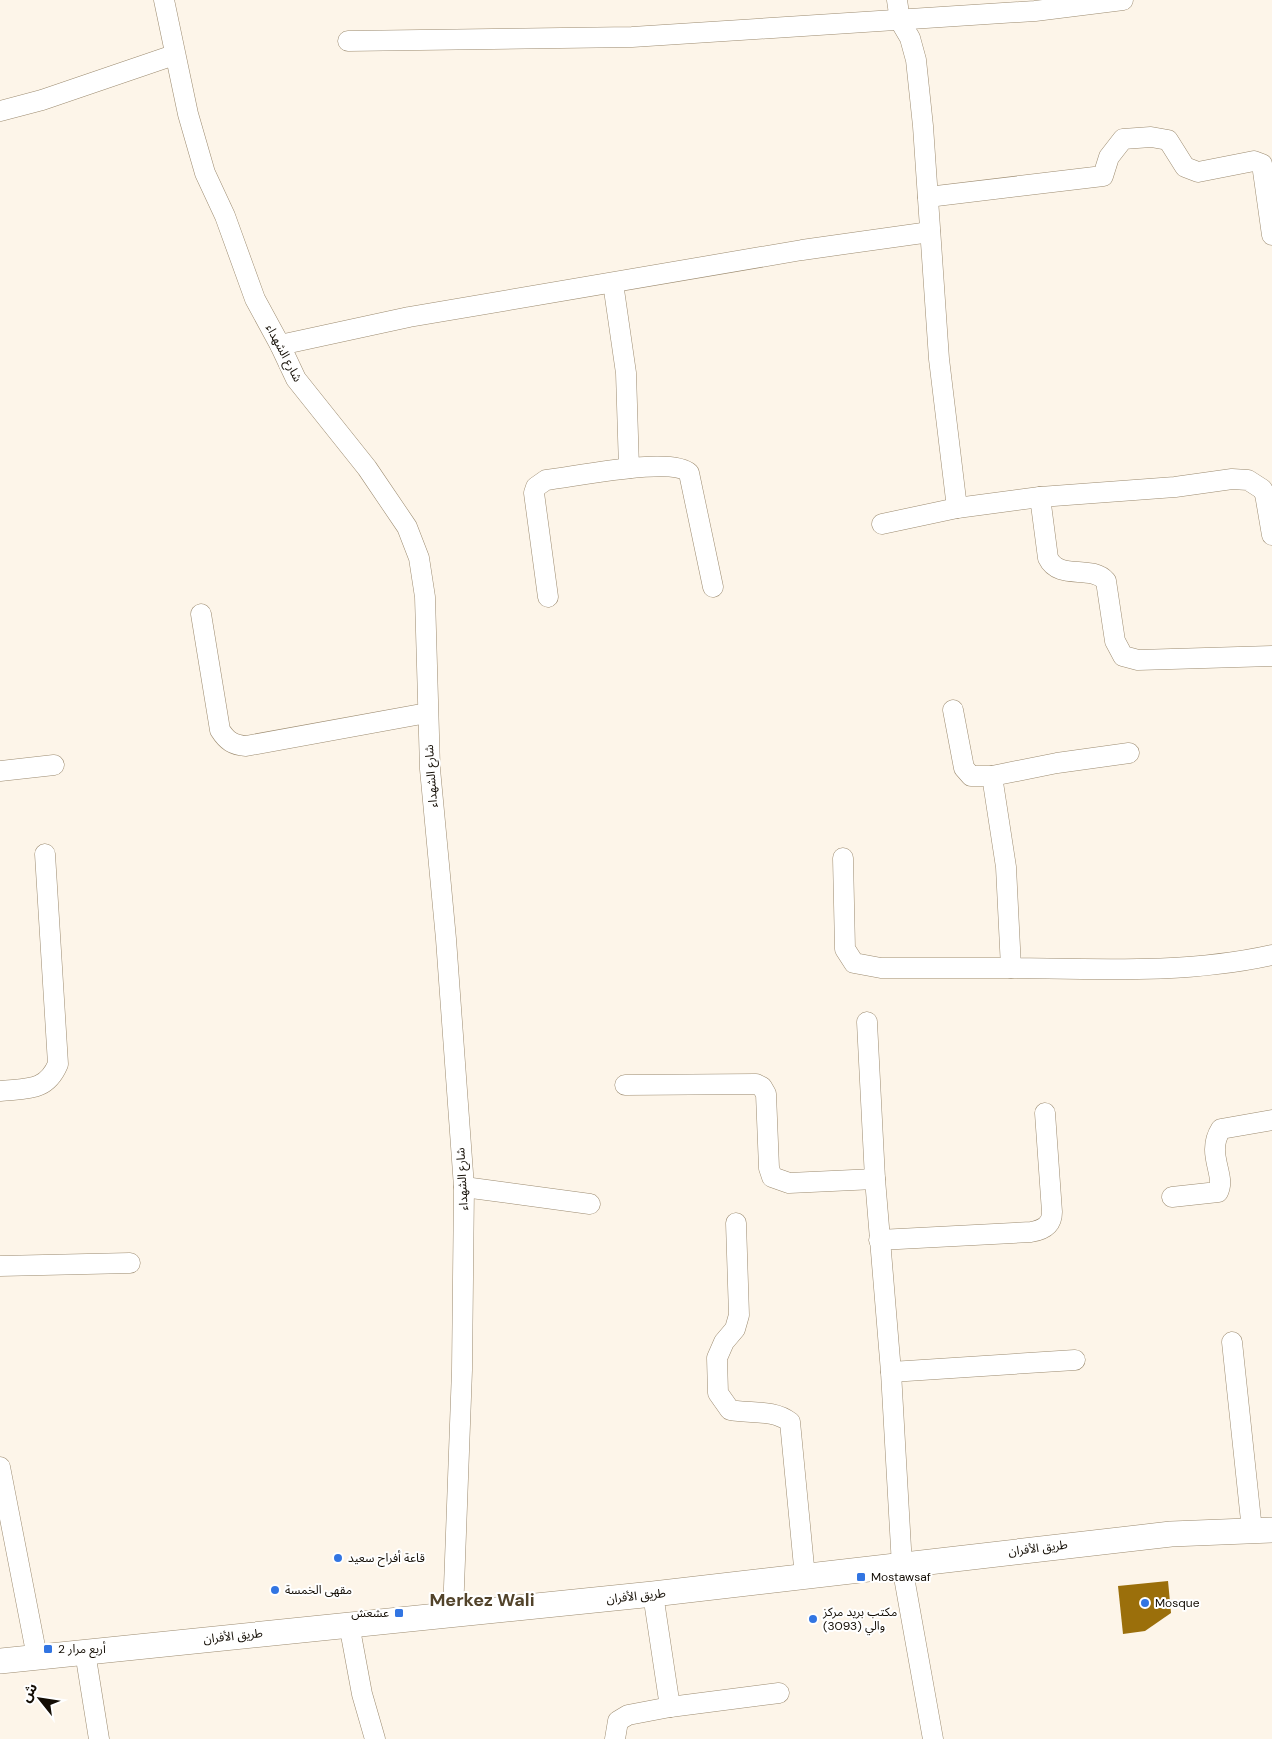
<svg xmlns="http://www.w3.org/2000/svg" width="1272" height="1739" font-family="'DM Sans','Noto Sans Arabic',sans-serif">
	<rect width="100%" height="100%" fill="#fdf5e9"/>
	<polygon fill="#9b6f0b" points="1168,1581 1171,1613 1145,1631 1123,1634 1118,1586"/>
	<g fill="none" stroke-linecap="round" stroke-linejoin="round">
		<defs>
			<g id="minor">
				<polyline points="164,0 188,114 205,173 225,216 255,299 280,345 296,379 367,468 407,527 419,558 425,597 430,769 446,939 464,1187 462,1370 453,1614"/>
				<polyline points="897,0 900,21 910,38 916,60 923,126 939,359 957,508"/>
				<polyline points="348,41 632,37 1035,11 1123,0"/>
				<polyline points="0,111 42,100 174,55"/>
				<polyline points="928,197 1103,176 1109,157 1123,139 1151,137 1168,140 1185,167 1198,172 1254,161 1262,164 1272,235"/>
				<polyline points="613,283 626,373 629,468"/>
				<polyline points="280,345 409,317 802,250 930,232"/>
				<path d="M1040 497 1048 558C1059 581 1091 564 1106 581L1115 641 1123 656 1138 660 1272 656"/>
				<polyline points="882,524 957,508 1040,497 1175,487 1232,479 1248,480 1262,489 1265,494 1272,535"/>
				<path d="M548 597 534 493 536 487 546 480C574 477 672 456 689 473L713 587"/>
				<path d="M201 614 220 730C227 741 233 745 246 746L427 713"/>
				<path d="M953 710 964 768 971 776H992L1006 867 1011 968C1098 969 1187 974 1272 955"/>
				<polyline points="0,771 54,765"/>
				<polyline points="992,776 1057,763 1129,753"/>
				<polyline points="843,858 845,949 854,963 881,968 1011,968"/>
				<polyline points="867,1022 875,1179 891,1372 902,1566 933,1739"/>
				<polyline points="625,1085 756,1084 762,1087 766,1094 769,1168 772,1177 789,1183 875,1179"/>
				<path d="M0 1091C27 1088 46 1092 58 1064L45 854"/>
				<polyline points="464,1187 590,1204"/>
				<path d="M1172 1197 1218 1192C1227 1176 1205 1154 1221 1129L1272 1120"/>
				<path d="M736 1223 739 1315 735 1329 724 1342 717 1358 718 1393 730 1410C751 1414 773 1409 790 1422L805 1577"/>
				<path d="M879 1240 1031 1232C1043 1230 1052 1225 1052 1212L1045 1113"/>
				<polyline points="0,1266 130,1263"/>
				<polyline points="1232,1342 1252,1530"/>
				<polyline points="891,1372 1075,1360"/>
				<polyline points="0,1467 37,1657"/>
				<polyline points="653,1594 670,1707"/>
				<polyline points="349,1624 362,1694 375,1739"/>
				<polyline points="85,1652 99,1739"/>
				<polyline points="615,1739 618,1721 628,1715 670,1707 779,1693"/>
			</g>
			<polyline id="major" points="0,1661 653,1594 1171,1534 1272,1530"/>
		</defs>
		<use href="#minor" stroke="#9c8b70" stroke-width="21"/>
		<use href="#major" stroke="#9c8b70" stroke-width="26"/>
		<use href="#minor" stroke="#fff" stroke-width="20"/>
		<use href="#major" stroke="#fff" stroke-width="25"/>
	</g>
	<g fill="#3275e2" stroke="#fff" stroke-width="2">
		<circle cx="338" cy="1558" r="5"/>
		<rect x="856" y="1572" width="10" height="10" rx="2.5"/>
		<circle cx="275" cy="1590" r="5"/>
		<circle cx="1145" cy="1603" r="5"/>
		<rect x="394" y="1608" width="10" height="10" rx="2.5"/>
		<circle cx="813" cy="1619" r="5"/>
		<rect x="43" y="1644" width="10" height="10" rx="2.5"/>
	</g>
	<g text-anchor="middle" stroke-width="4" stroke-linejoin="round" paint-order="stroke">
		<g font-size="12" fill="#130d04" stroke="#fff">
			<text transform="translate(284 353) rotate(62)" y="4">شارع الشهداء</text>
			<text transform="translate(431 776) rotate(-94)" y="4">شارع الشهداء</text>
			<text transform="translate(462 1179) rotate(-93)" y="4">شارع الشهداء</text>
			<text transform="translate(1038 1548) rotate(-7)" y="4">طريق الأفران</text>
			<text transform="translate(636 1596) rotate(-6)" y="4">طريق الأفران</text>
			<text transform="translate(233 1636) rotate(-6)" y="4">طريق الأفران</text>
		</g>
		<g font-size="12" fill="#130d04" stroke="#fff" text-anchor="start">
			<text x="348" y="1562">قاعة أفراح سعيد</text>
			<text x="871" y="1581">Mostawsaf</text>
			<text x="285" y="1594">مقهى الخمسة</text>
			<text x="1155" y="1607">Mosque</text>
			<text x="823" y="1616">مكتب بريد مركز<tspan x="823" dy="14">والي (3093)</tspan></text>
			<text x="389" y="1617" text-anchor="end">عشعش</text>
			<text x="58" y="1653">أربع مرار 2</text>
		</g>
		<g font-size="18" font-weight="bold" fill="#52432a" stroke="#fff">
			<text x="482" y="1606">Merkez Wali</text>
		</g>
	</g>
	<g transform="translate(40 1699) rotate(300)" stroke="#ffffff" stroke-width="4" paint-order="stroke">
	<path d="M0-4L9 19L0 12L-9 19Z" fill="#130d04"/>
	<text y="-8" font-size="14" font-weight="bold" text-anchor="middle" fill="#130d04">ش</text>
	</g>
</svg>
